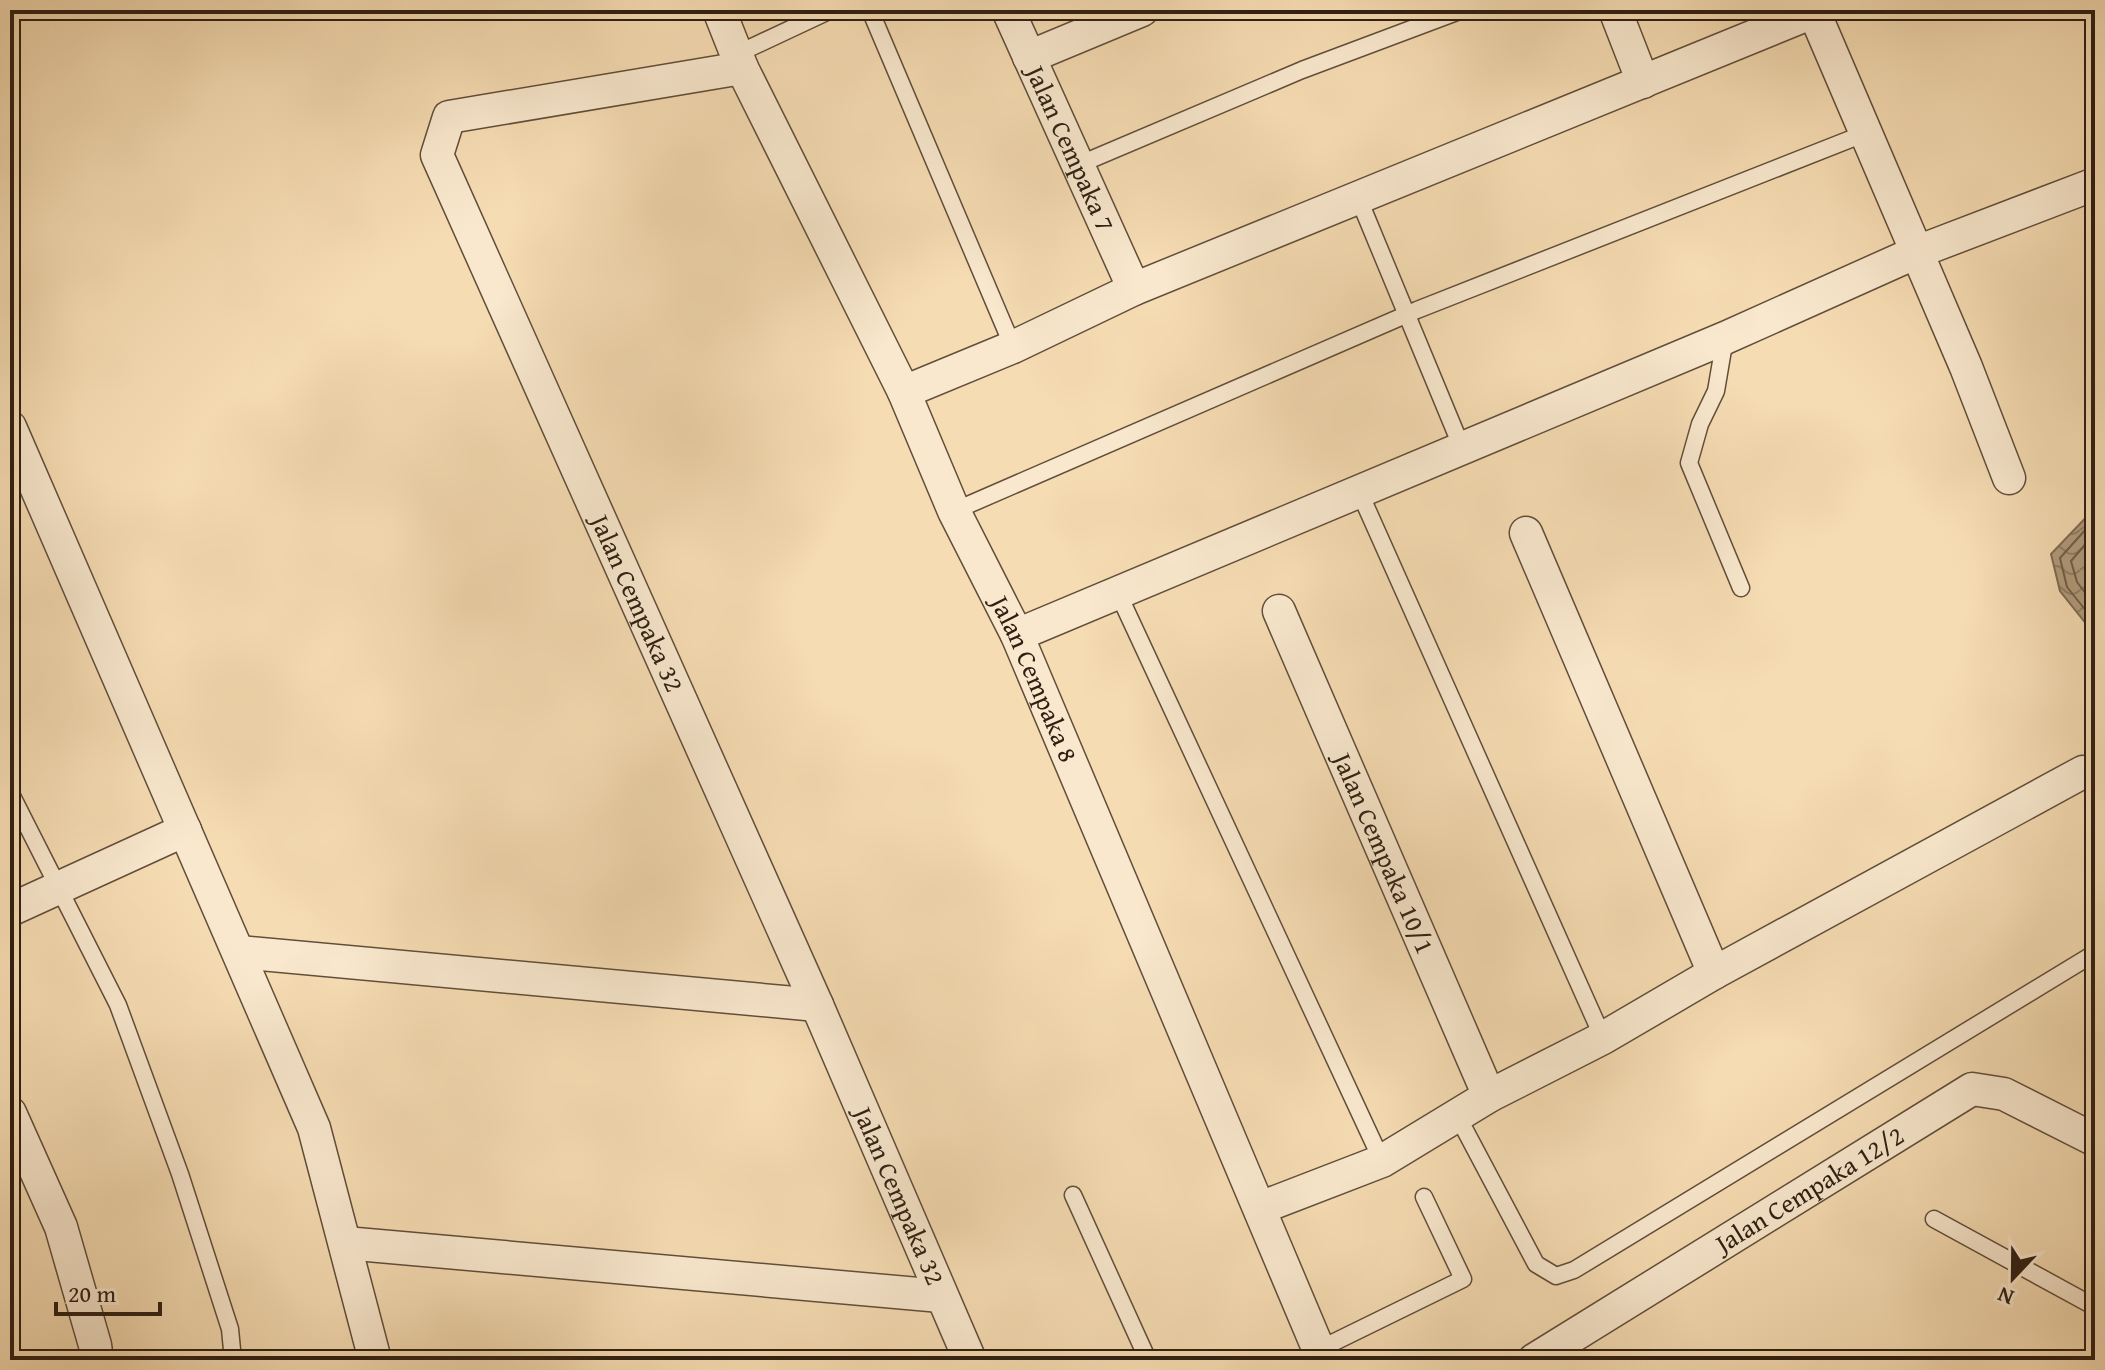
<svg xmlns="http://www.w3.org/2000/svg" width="2105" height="1370" font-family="'Gentium Book Plus',serif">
	<defs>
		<pattern id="water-waves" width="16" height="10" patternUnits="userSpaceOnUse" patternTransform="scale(2)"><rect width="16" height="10" fill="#b29c7d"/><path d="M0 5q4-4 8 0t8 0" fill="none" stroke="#917f65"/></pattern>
	</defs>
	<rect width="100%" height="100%" fill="#f6dcb3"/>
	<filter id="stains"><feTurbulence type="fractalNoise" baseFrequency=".0025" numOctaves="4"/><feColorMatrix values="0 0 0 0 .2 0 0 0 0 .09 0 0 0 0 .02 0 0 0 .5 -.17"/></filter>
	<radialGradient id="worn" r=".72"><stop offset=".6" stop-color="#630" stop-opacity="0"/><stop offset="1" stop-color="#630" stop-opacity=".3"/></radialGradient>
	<polygon fill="url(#water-waves)" stroke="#7e6a53" stroke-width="2" points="2095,508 2095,635 2060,591 2051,554"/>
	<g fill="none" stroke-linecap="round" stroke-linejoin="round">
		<g stroke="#705e48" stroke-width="2">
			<polyline points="2095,519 2060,558 2067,587 2095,622"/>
			<polyline points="2095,533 2071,561 2077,582 2095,606"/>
		</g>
		<defs>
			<g id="lane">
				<polyline points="870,10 1013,347"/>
				<polyline points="737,54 831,10"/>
				<polyline points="1078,165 1302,70 1462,10"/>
				<polyline points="1358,197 1462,448"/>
				<polyline points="1725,338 1716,391 1700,424 1689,463 1741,588"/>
				<polyline points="1359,491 1603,1038"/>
				<polyline points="954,511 1417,310 1866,133"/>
				<polyline points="1118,593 1382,1161"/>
				<polyline points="10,792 118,1005 180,1174 230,1329 233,1360"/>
				<polyline points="1457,1115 1536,1264 1556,1276 1574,1270 2095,953"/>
				<polyline points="1073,1195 1148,1360"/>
				<polyline points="1934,1219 2095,1307"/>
				<polyline points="1318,1350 1463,1279 1424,1197"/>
			</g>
			<g id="street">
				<path id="s1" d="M719 10 742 68 904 392 954 511 1017 635 1323 1360"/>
				<path id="s2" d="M1008 10 1134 289"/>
				<polyline points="1615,10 1643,82"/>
				<polyline points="1814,12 1966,367 2009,478"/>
				<polyline points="1029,57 1142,10"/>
				<path id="s3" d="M742 68 449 117 437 155 817 1005 970 1360"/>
				<polyline points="904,392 1013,347 1134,289 1818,10"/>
				<polyline points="10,427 314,1128 375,1360"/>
				<polyline points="1526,533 1714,973"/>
				<path id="s4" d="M1279 611 1489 1096"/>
				<polyline points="1017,635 1725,338 1917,252 2095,184"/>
				<polyline points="10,910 185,830"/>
				<polyline points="239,952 817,1005"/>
				<polyline points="10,1113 61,1227 95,1345 97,1360"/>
				<polyline points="1260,1208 1382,1161 1489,1096 1603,1038 1714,973 2083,772"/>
				<polyline points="345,1243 941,1296"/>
				<path id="s5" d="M1534 1360 1972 1089 2004 1094 2095 1140"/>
			</g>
		</defs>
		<use href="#lane" stroke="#614e3b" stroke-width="19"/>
		<use href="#street" stroke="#614e3b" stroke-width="35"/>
		<use href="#lane" stroke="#f9e8ce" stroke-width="16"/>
		<use href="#street" stroke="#f9e8ce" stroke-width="32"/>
	</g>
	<g text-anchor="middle" stroke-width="6" stroke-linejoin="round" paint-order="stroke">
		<g font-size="26" fill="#2f1f13" stroke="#f9e8ce">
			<text dy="9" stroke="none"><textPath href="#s2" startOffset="152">Jalan Cempaka 7</textPath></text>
			<text dy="9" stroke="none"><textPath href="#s3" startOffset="828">Jalan Cempaka 32</textPath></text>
			<text dy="9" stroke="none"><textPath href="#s1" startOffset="740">Jalan Cempaka 8</textPath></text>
			<text dy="9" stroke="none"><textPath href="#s4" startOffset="264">Jalan Cempaka 10/1</textPath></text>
			<text dy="9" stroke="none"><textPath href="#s5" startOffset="324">Jalan Cempaka 12/2</textPath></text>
			<text dy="9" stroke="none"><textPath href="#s3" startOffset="1476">Jalan Cempaka 32</textPath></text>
		</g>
	</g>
	<rect width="2105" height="1370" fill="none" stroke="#f6dcb3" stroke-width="40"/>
	<rect x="12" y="12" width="2081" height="1346" fill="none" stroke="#2f1f13" stroke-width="4"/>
	<rect x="20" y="20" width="2065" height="1330" fill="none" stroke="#2f1f13" stroke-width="2"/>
	<g transform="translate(2013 1278) rotate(202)" stroke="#f9e8ce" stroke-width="6" paint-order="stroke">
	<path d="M0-6L14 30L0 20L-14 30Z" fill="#2f1f13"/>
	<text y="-12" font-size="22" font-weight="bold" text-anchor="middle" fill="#2f1f13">N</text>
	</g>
	<path d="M56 1302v12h104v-12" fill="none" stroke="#2f1f13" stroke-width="4"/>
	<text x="68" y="1302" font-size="24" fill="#2f1f13" stroke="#f9e8ce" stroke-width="6" paint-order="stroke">20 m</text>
	<rect width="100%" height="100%" filter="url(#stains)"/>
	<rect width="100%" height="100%" fill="url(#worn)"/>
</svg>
